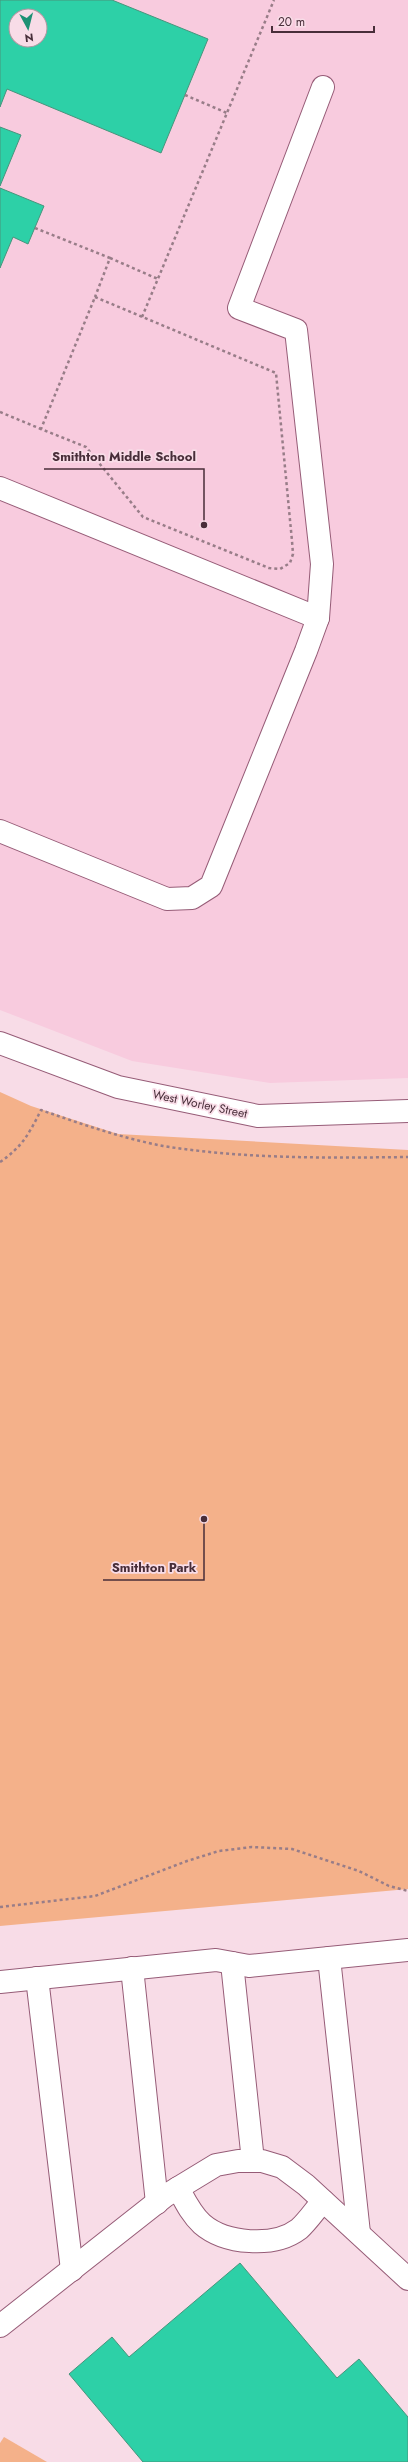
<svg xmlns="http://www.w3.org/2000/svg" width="408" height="2462" font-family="Jost,sans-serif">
	<rect width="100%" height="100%" fill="#f8dce7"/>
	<path fill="#f8cbde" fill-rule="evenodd" d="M0 0H408V1078L270 1083 132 1061 0 1010ZM16 16H40V40H16Z"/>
	<g fill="#f4b18a">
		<polygon points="0,1092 31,1106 118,1134 408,1150 408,1889 0,1926"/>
		<polygon points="4,2437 47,2462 0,2462 0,2443"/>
	</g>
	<g fill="#2dd0a7" stroke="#48947c" fill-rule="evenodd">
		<path d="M0 0H112L208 39 161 153 7 89 0 107ZM16 16H40V40H16Z"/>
		<polygon points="0,127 21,135 0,186"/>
		<polygon points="0,188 44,206 28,244 13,237 0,268"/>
		<polygon points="240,2263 337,2378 359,2359 408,2417 408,2462 143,2462 69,2374 112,2337 129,2357"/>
	</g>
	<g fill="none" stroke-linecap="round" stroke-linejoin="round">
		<defs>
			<g id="minor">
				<polyline points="0,488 318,618 306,651 211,886 192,898 167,899 0,831"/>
				<polyline points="318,618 322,564 296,330 239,308 323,87"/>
				<polyline points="0,1043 118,1087 258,1116 408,1111"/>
				<polyline points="329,1958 359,2233"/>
				<polyline points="232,1963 253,2161"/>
				<polyline points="132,1968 157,2203"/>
				<polyline points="37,1978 72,2270"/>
				<polyline points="0,1982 216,1960 249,1966 408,1950"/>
				<path d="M178 2188C185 2201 191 2214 202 2224 225 2244 274 2248 299 2229 308 2221 315 2210 323 2201"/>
				<polyline points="0,2326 165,2196 216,2165 238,2161 262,2161 282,2167 306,2185 408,2279"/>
			</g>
		</defs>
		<use href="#minor" stroke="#965c77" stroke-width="24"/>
		<g stroke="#987d88" stroke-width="2.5" stroke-dasharray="3 3" stroke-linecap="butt">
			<polyline points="185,95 227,113"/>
			<polyline points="35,228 110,258 95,297"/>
			<polyline points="110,258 158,279"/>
			<polygon points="95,297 276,373 292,541 293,554 290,563 280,569 269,568 143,517 86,447 41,429"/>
			<polyline points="142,317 274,0"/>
			<polyline points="0,412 41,429"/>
			<path d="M0 1162C22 1147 29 1134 41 1110 81 1124 122 1138 163 1146 245 1159 326 1158 408 1157"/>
			<polyline points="0,1907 95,1896 187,1861 219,1851 252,1847 292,1849 359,1871 389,1886 408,1891"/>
		</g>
		<use href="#minor" stroke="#fff" stroke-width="22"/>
	</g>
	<g text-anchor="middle" stroke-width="3.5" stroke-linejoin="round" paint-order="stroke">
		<g font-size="12" fill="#482e39" stroke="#f8dce7">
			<text transform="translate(200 1104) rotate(12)" y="4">West Worley Street</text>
		</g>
	</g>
	<path fill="none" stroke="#482e39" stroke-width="1.5" d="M204 525L204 469H44M204 1519L204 1580H103"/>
	<g fill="#482e39" stroke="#f8dce7" stroke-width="1.5">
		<circle cx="204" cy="525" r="4"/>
		<circle cx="204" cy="1519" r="4"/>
	</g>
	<g font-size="13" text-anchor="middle" font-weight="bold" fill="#482e39" stroke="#f8dce7" stroke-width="3.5" stroke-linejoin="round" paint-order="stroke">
		<text x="124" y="461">Smithton Middle School</text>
		<text x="154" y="1572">Smithton Park</text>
	</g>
	<g transform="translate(28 28) rotate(173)"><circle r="19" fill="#f8dce7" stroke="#b296a1"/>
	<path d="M0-3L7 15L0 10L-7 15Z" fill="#1e9174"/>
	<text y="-6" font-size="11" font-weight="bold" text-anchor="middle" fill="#482e39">N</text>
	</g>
	<path d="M272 26v6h102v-6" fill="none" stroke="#482e39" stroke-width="2"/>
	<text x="278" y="26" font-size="12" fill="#482e39" stroke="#f8dce7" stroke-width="3" paint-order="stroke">20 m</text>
</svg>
